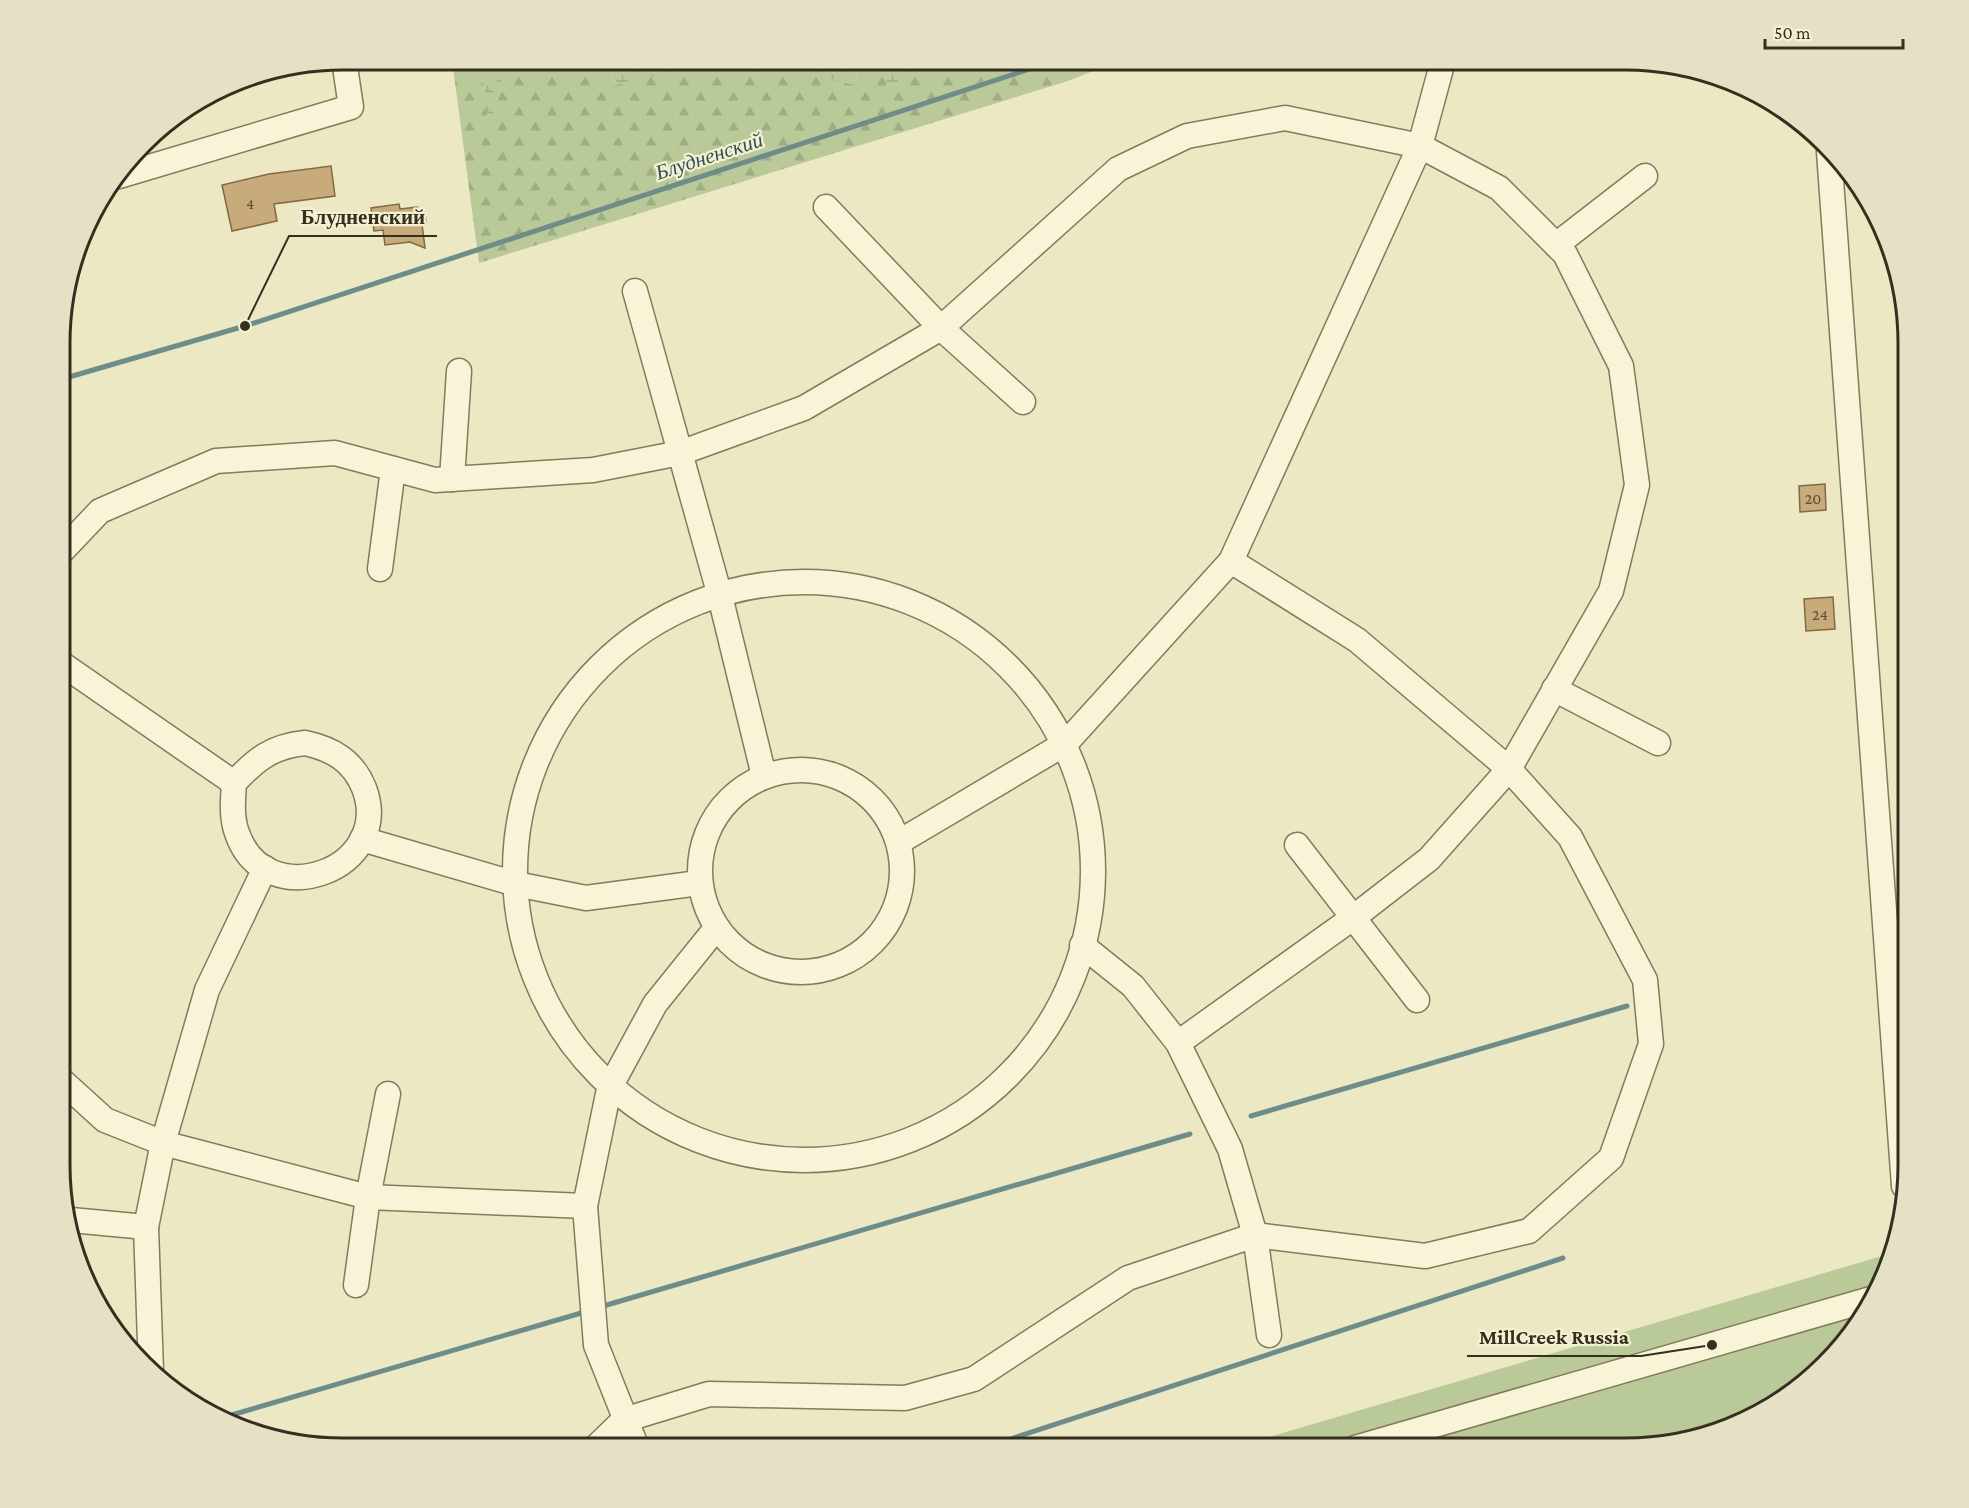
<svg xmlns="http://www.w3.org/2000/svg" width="1969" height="1508" font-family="'Crimson Pro',serif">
	<defs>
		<pattern id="forest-firs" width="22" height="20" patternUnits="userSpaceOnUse" patternTransform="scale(1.5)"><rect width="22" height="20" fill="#bac998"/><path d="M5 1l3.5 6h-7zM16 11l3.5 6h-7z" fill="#a0ad83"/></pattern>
		<pattern id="wetland-marsh" width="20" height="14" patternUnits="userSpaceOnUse" patternTransform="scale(1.5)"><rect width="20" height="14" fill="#bac998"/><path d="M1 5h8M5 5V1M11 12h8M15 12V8" fill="none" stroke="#a0ad83"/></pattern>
	</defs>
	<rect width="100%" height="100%" fill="#ece8c4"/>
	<polygon fill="#bac998" points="1892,1253 1887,1273 1839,1351 1750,1419 1625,1448 1232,1448"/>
	<polygon fill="url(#forest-firs)" points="452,60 480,60 490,133 506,60 611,60 614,85 707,64 706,60 750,60 753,77 786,68 858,85 854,60 883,60 887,88 932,60 1121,60 1068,81 479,263"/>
	<g fill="url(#wetland-marsh)">
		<polygon points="480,60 506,60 490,135"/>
		<polygon points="611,60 706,60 707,65 614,85"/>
		<polygon points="750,60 854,60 858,86 786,68 753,77"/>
		<polygon points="883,60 932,60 887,88"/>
	</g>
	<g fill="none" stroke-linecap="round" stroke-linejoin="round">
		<g stroke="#6d8d8b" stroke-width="5">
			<polyline points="62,379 245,326 1057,60"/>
			<polyline points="1251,1116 1627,1006"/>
			<polyline points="600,1307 1190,1134"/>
			<polyline points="221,1418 588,1311"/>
			<polyline points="983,1448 1563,1258"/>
		</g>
	</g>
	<g fill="#c8ab7b" stroke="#836942" stroke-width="1.5">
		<polygon points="331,166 335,196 274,204 277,221 232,231 222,185 269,174"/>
		<polygon points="399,204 400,209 417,207 425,213 426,224 422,224 425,248 410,242 385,245 383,230 374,231 371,208"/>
		<polygon points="1825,484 1826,510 1800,512 1799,486"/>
		<polygon points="1833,597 1835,629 1806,631 1804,599"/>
	</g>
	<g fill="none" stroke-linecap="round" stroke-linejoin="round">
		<defs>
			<g id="minor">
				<polyline points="1829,152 1904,1186"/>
				<polyline points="119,176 351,107 344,60"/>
				<polyline points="826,207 941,328 1023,402"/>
				<polyline points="1556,245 1645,176"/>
				<polyline points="635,291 720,596 764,776"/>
				<polyline points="452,479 459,371"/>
				<polyline points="62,551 100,511 216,461 335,453 435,480 593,470 680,453 804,408 941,328 1118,169 1187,136 1285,118 1420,146 1499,188 1565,254 1621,366 1637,485 1611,591 1509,769 1429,859 1354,917 1178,1043"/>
				<polyline points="380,569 393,469"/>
				<circle cx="804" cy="871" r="289"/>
				<polyline points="62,664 234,783"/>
				<polyline points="1554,689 1658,743"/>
				<path d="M305 743C333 749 353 761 364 788 395 869 266 917 237 833 231 817 233 799 234 783 256 759 273 746 305 743Z"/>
				<circle cx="801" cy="871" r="101"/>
				<polyline points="362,839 516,884 586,898 699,883"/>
				<polyline points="899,842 1066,743 1231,561 1420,146 1443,61"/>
				<polyline points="1297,845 1417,1000"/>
				<polyline points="1082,945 1133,986 1178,1043 1230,1149 1255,1235 1269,1335"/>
				<polyline points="61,1080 105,1120 163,1143 368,1197 585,1206"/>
				<polyline points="71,1220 146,1227"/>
				<polyline points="356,1285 368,1197 388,1094"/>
				<polyline points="151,1371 146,1227 163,1143 207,990 265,868"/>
				<polyline points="595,1448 624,1420 709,1394 905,1398 974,1379 1128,1278 1255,1235 1425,1256 1529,1231 1611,1158 1651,1044 1645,980 1570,837 1509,769 1357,640 1231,561"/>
				<polyline points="637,1448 596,1345 585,1206 609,1089 655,1004 717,927"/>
				<polyline points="1355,1448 1871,1299"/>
			</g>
		</defs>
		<use href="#minor" stroke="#857a5b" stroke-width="27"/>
		<use href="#minor" stroke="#f7f4d7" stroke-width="24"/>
	</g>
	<g text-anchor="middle" stroke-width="4.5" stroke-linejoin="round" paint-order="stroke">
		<g font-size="16" fill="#5a4e36">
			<text x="250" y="209">4</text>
			<text x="1813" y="504">20</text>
			<text x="1820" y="620">24</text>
		</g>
		<g font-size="21" font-style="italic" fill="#2e5055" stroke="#f4f1d3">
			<text transform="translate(709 156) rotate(-18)" y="7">Блудненский</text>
		</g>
	</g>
	<path d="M0 0H1969V1508H0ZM343 70H1625A273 273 0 0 1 1898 343V1165A273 273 0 0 1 1625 1438H343A273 273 0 0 1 70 1165V343A273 273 0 0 1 343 70Z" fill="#e5e1c5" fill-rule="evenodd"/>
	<path fill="none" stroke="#362f1f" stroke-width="3" d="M343 70H1625A273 273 0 0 1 1898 343V1165A273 273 0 0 1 1625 1438H343A273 273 0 0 1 70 1165V343A273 273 0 0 1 343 70Z"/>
	<path fill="none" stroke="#362f1f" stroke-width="2" d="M245 326L289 236H437M1712 1345L1641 1356H1467"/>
	<g fill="#362f1f" stroke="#f4f1d3" stroke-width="2">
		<circle cx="245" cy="326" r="6"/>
		<circle cx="1712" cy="1345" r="6"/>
	</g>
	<g font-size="21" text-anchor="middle" font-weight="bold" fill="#362f1f" stroke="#f4f1d3" stroke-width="4.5" stroke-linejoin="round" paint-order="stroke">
		<text x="363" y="224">Блудненский</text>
		<text x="1554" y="1344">MillCreek Russia</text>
	</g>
	<path d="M1765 39v9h138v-9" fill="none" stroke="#362f1f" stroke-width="3"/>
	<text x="1774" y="39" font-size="18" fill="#362f1f" stroke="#f4f1d3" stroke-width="4.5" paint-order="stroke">50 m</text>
</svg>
